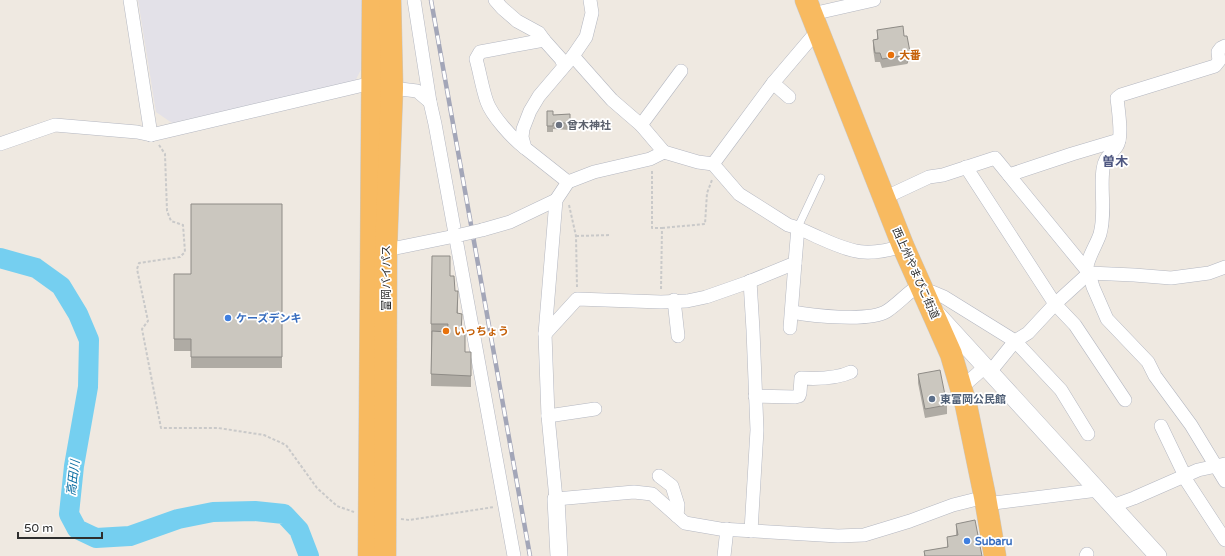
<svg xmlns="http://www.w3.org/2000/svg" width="1225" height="556" font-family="'Varela Round','Noto Sans JP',sans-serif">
	<rect width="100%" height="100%" fill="#efe9e1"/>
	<polygon fill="#e3e1e8" points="138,0 365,0 363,66 355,81 172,123 156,112"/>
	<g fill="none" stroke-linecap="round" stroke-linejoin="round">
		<polyline stroke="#75cff0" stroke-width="20" points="0,258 36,268 61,286 78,314 89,340 88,387 74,466 69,514 77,529 96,538 130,536 178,519 213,512 255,511 284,514 299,530 309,556"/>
		<defs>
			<polyline id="service" points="798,227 821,178"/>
			<g id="minor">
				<polyline points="130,0 151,135"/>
				<polyline points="414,0 430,102 435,124 514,556"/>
				<polyline points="495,0 502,8 517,21 539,33 544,40 561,59 564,65"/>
				<polyline points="812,14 874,0"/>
				<polyline points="573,56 612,100 641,125 664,152"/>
				<polyline points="773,83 789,97"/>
				<polyline points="641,125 681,71"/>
				<polyline points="0,144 55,125 137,132 151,135 372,83 392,88 417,91 430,102"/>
				<path d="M525 148C513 139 492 116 487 102 482 88 480 73 476 59L480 52 544 40"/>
				<polyline points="713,164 773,83 818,30"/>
				<polyline points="966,167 1055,304 1075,325 1125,400"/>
				<polyline points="1009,175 1072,154 1119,140"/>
				<polyline points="568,182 525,148 522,137 523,129 530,111 539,96 573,56 586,37 592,13 590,0"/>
				<polyline points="884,198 929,177 943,175 995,158 1089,273 1093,287 1107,319 1148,362 1155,376 1191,425 1225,481"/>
				<polyline points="482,230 510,222 556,200"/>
				<path d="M903 246C867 257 853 253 820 238 809 233 800 228 788 225L739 194 713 164 698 162 664 152 650 159 594 172 568 182 556 200 545 334 548 416 556 499 634 492 652 494 685 523 720 529 838 536 864 535 910 521 953 505 985 497"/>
				<polyline points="386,250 460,235"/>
				<path d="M1087 271C1085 262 1097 244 1100 234 1106 213 1100 190 1103 169 1105 156 1110 156 1117 146 1123 138 1118 108 1117 98L1121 95 1215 66 1219 61 1218 52 1221 48 1225 46"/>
				<polyline points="750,281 753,330 757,430 751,531"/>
				<polyline points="924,292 932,292 944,297 1015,341 1061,390 1088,434"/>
				<polyline points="674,300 678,336"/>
				<path d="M792 312C813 316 870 322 887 311 899 303 908 292 921 284"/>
				<polyline points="790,328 795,263"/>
				<polyline points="545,334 577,299 661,302 687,301 706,297 746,283 795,263 798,227"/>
				<polyline points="990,372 1015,341 1028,333 1055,304 1089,273 1134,275 1171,278 1209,273 1225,267"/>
				<polyline points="961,388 985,367"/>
				<path d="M755 396 795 397 799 396 800 393 801 378C818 379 836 379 851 372"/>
				<polyline points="548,416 595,409"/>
				<polyline points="1161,426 1185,476"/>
				<polyline points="659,476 672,486 678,505 677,516"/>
				<polyline points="1184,477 1225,540"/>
				<polyline points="986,504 1098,490"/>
				<polyline points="1112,506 1134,498 1198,470 1225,464"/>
				<polyline points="724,556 727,529"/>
				<polyline points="1086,556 1087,554"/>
			</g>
			<g id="tertiary">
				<polyline points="937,314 990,372 1158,556"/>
				<polyline points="556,499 559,556"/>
			</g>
			<g id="trunk">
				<polyline points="806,0 903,246 951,354 966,405 985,497 995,556"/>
				<polyline points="369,556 373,0"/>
				<polyline points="385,556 386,250 392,88 390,0"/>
			</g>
		</defs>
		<use href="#service" stroke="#b4b7c1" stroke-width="8"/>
		<use href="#minor" stroke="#b4b7c1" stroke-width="14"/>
		<use href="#tertiary" stroke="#b4b7c1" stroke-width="18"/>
		<use href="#trunk" stroke="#c9c9c9" stroke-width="23"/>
		<g stroke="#c9c9c9" stroke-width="2" stroke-dasharray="3 2" stroke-linecap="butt">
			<polyline points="159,145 165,154 167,211 171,221 183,225 185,252 180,257 139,263 137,269 148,321 142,329 161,428 218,428 264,435 286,445 317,488 337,506 354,512"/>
			<polyline points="652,171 652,228 662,228 661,290"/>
			<polyline points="569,205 576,236 577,287"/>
			<polyline points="662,228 705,224 707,193 712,180"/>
			<polyline points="576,236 611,235"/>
			<polyline points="401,519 409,520 494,507"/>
		</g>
		<use href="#service" stroke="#fff" stroke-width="7"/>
		<use href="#minor" stroke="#fff" stroke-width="13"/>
		<use href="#tertiary" stroke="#fff" stroke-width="17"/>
		<use href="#trunk" stroke="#f8ba60" stroke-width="22"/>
		<defs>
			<polyline id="rail" points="431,0 530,556"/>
		</defs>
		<use href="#rail" stroke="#a3a6b8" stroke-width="4.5"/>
		<use href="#rail" stroke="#fff" stroke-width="3" stroke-dasharray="9" stroke-linecap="butt"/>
		<defs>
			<polyline id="minor-bridge" points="460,235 482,230"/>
		</defs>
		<use href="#minor-bridge" stroke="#b4b7c1" stroke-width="14" stroke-linecap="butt"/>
		<use href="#minor-bridge" stroke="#fff" stroke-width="13"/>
	</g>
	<g fill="#afaba4">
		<polygon points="877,30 904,36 910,61 908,62 907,64 882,68 880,62 875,62 873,49 873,40 877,39"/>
		<polygon points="547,111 553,115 570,114 570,130 553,129 553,132 547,132"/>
		<polygon points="282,204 282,368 191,368 191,351 174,351 174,274 191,274"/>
		<polygon points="450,276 458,303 458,313 465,352 471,352 471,387 431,386 431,324"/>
		<polygon points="918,374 947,405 947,414 925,418 918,383"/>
		<polygon points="956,524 982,556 924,556 924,551 947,548 947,537 956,536"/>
	</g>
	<polygon fill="#8e8b86" points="910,52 910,61 908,62 907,64 908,53"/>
	<g fill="#cbc7bf" stroke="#8e8b86">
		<polygon points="903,26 904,36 907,36 910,52 908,53 907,55 882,59 880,53 875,53 873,40 878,39 877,30"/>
		<polygon points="547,111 553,111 553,115 570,114 570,123 553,123 553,126 547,126"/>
		<polygon points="191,204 282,204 282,357 191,357 191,339 174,339 174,274 191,274"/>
		<polygon points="432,256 450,256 450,276 454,276 455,291 458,291 457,313 462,314 461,332 465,332 465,352 471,352 471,376 431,374 432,331 447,332 448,324 431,324"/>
		<polygon points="940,370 947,405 925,409 918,374"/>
		<polygon points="975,520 982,556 925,556 924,551 948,547 947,537 958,535 956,524"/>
	</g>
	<g fill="#e8710a" stroke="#fff" stroke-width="1.5">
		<circle cx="891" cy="55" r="4"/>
		<circle cx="446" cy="331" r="4"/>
	</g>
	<circle fill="#6b7280" stroke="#fff" stroke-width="1.5" cx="559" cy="125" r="4"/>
	<g fill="#3f7fe0" stroke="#fff" stroke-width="1.5">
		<circle cx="228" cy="318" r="4"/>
		<circle cx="967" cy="541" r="4"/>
	</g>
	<circle fill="#5c6f8a" stroke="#fff" stroke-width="1.5" cx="932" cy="399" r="4"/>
	<g text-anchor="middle" stroke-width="3.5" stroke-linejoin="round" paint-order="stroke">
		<g font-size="11" font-weight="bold" fill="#c56008" stroke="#fff" text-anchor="start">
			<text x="899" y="59">大番</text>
			<text x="454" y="335">いっちょう</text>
		</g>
		<g font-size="11" font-weight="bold" fill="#5b616d" stroke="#fff" text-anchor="start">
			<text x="567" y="129">曾木神社</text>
		</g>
		<g font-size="11" fill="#2e2e2e" stroke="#fff">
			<text transform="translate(916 273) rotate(66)" y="4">西上州やまびこ街道</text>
			<text transform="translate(386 278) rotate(-90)" y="4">富岡バイパス</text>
		</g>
		<g font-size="11" font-weight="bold" fill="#366cbe" stroke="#fff" text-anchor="start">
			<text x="236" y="322">ケーズデンキ</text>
			<text x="975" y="545">Subaru</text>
		</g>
		<g font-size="11" font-weight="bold" fill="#4e5e75" stroke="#fff" text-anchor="start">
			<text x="940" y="403">東富岡公民館</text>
		</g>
		<g font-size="12" font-style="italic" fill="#0d6fa3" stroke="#fff">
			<text transform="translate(73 478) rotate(-83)" y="4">高田川</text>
		</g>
		<g font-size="13" font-weight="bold" fill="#4d5680" stroke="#fff">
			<text x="1115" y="166">曽木</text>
		</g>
	</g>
	<path d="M18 532v6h84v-6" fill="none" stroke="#2e2e2e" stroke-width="2"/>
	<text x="24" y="532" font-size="12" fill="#2e2e2e" stroke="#ffffff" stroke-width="3" paint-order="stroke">50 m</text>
</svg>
